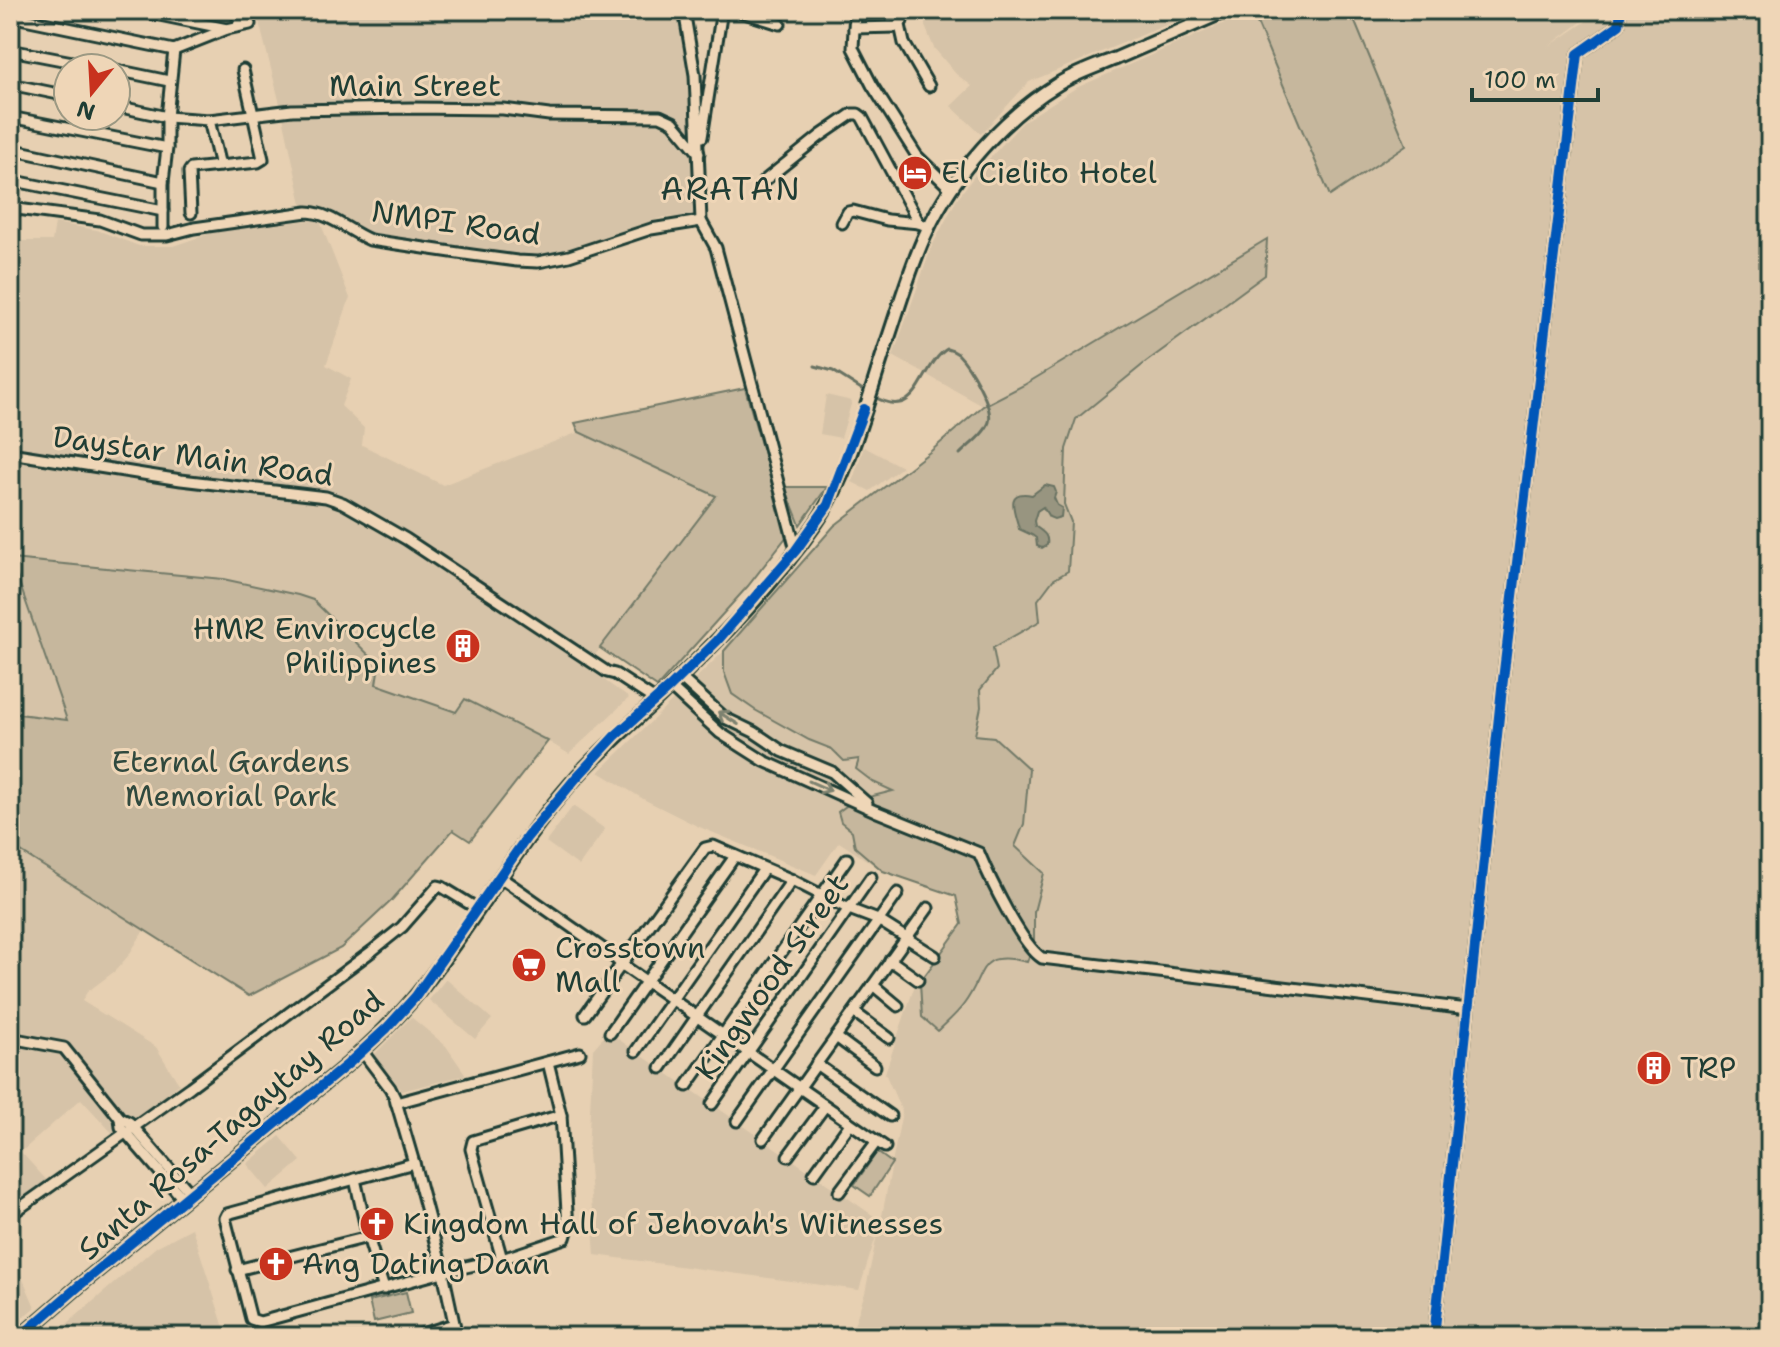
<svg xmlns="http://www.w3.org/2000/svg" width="1780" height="1347" font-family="'Shantell Sans',sans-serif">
	<rect width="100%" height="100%" fill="#e7d0b2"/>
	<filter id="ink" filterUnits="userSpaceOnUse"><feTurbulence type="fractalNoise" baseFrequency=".0125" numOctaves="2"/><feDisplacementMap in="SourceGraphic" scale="16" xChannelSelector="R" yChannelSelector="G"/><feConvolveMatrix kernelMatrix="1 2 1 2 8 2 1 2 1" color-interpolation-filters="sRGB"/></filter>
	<g filter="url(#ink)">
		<g fill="#d6c3a8">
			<polygon points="256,10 678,10 691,79 696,218 664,217 551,254 534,255 511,254 371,233 357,229 331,210 320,206 302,204 283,117 411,114 410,101 280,104"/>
			<polygon points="925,10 1202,10 1029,82 981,134 951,106 972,86 956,74 934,48 925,26"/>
			<polygon points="1350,10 1597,10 1548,47 1603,10 1770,10 1770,1337 850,1337 865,1293 878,1230 859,1290 595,1255 588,1153 593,1049 608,1032 881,1221 902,1112 885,1073 915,985 964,925 956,896 883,871 839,842 816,875 697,826 645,800 599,772 724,651 834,526 931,451 983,406 893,356 932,246 957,199 978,171 1024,121 1076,88 1252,11 1331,196 1405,144"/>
			<polygon points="319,219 350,298 326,365 351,379 341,406 364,428 362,445 443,485 579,432 717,496 586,667 629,698 569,754 534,733 465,699 456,713 376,684 313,600 298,595 223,579 11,559 67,720 10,713 10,241 52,241 55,223 97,230 139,246 173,246 214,232"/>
			<polygon points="826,395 852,401 841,438 820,434"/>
			<polygon points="864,447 902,467 870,491 852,482"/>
			<polygon points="573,806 605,829 579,866 546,842"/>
			<polygon points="10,845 144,930 129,955 115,971 87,992 82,1001 156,1047 179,1084 115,1136 81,1099 21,1152 51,1185 10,1212"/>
			<polygon points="446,979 492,1019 475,1039 429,1000"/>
			<polygon points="411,1017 446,1046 466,1075 402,1091 374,1055"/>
			<polygon points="280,1136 301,1161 268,1189 247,1164"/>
			<polygon points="192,1228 227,1337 52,1337 156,1247"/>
			<polygon points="10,1249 35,1307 10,1328"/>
		</g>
		<g fill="#c6b79d" stroke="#727a68" stroke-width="2">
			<polygon points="1254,10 1350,10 1406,145 1330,196 1252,11"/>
			<path d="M1267 239 1265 275 1146 362 1076 419 1066 449 1064 504 1071 522 1068 571 1053 580 1038 600 1040 621 993 648 997 669 980 690 981 707 975 735 994 737 1029 769 1024 824 1015 846 1044 873 1034 912V942L1027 962C975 949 987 974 964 1004 957 1014 947 1022 938 1031L922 1017 920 982 962 924 956 896 883 871 855 847 852 831 841 822 838 812 853 801 893 791 873 782 856 769 859 759 844 761 832 749 809 740 755 710 732 694 724 672V651L834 526 931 451 983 406 1024 385Z"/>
			<polygon points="745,388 787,536 748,586 657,687 600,648 716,496 579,432 575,423"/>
			<polygon points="785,487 827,487 800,525"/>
			<polygon points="11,559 223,579 298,595 313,600 379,665 376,684 456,712 465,699 548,741 470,841 453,830 391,901 341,948 249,996 10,845 10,713 67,720"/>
			<polygon points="877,1152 892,1163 870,1196 854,1185"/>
			<polygon points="406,1292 411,1313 374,1322 369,1301"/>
		</g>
		<path fill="#989580" stroke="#687262" stroke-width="2" d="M1045 485 1054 487 1056 492 1054 498 1057 505 1062 508 1061 517 1054 519 1049 517 1043 507 1037 511 1034 521 1035 526C1042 532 1049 534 1047 545L1042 548 1037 546 1036 538 1032 535 1019 529C1016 514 1002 489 1032 495Z"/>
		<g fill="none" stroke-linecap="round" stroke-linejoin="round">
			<g stroke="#687262" stroke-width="3">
				<polyline points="815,366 833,371 866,392"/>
				<path d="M873 396C920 424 919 366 947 349 952 350 954 351 958 354 969 365 994 407 989 422 985 434 969 445 960 454"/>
			</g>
			<defs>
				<g id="minor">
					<polyline points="135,10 227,29"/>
					<polyline points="236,10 240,26"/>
					<polyline points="684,10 695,75 701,221 716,248 796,550"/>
					<polyline points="735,10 780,24"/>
					<polyline points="855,10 853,48 872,85 917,156 951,189"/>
					<polyline points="10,16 174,50"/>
					<polyline points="900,25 904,43 929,86"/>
					<polyline points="854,28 897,27 902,21 902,10"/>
					<polyline points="10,50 104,68"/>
					<polyline points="174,50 227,29 250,24"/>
					<polyline points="116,70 169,81"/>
					<polyline points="10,84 68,96"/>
					<polyline points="116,106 167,117 209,120 292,110 411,108 503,109 549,115 660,116 673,122 699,153"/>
					<polyline points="10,117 167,148"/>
					<polyline points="209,120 220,166"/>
					<polyline points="702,137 722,10"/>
					<polyline points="10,149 163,182"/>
					<polyline points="10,180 163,211"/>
					<polyline points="764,181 820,136 852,114 858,114 862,117 919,223 929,227"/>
					<path d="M10 208 100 220 141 235H167L194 228 307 212C331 213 348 231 370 240L472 255 517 261 538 262 569 256 651 229 701 221"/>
					<polyline points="191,213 189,172 191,169 258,162 263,159 243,70"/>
					<polyline points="842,223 848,212 853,211 887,220 919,223"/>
					<polyline points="163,227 163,182 167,148 167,117 174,50"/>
					<polyline points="10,453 181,480 326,497 343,503 406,539 607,672 615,674 655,700"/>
					<polyline points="680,677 725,718 754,732 782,751 832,772 867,803"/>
					<path d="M670 687 720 733 764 761 875 811 979 853C989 877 1022 946 1042 958L1468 1009"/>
					<polyline points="500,877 613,956 621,964 885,1147"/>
					<polyline points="890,960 918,980"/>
					<polyline points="873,985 898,1006"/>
					<polyline points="854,1012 889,1038"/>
					<polyline points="585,1015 705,848 713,846 792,880 849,909 878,920 935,956"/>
					<polyline points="610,1033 735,856"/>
					<polyline points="836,1037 875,1066"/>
					<polyline points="10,1038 64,1048 120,1118 129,1122 191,1194"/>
					<polyline points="362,1051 390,1088 395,1098 414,1163 443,1272 457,1337"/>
					<polyline points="636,1051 764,869"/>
					<polyline points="816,1064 890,1116"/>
					<polyline points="661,1068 792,880"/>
					<polyline points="687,1086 847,859"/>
					<polyline points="396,1103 580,1053"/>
					<polyline points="712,1104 871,877"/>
					<polyline points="120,1118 121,1127 184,1200"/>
					<polyline points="737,1121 898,893"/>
					<polyline points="763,1139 928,908"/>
					<polyline points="788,1156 825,1106"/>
					<polyline points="414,1163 227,1214 225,1218 251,1319 260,1322 443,1272 502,1259 565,1238 568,1228 561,1115 548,1062"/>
					<polyline points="814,1174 850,1124"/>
					<polyline points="355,1179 368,1237 384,1289"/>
					<polyline points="839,1192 877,1141"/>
					<polyline points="10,1215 190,1087 372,951 402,927 438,886 442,887 478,909"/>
					<polyline points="502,1259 471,1149 473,1141 561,1115"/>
					<polyline points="237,1270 368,1237"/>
					<polyline points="412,1337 454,1324"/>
					<polyline points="1434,1337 1502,688 1578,54 1619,25 1621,10"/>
				</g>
				<path id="major" d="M20 1337 80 1285 348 1064C372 1042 397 1019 418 993 472 925 515 847 573 781 603 747 637 719 670 687 722 637 775 583 816 523 848 477 866 405 884 351 898 311 909 269 927 231 954 173 1004 117 1058 84 1076 73 1097 66 1117 58 1154 42 1191 26 1228 10"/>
			</defs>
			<use href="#minor" stroke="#1f3d34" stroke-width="15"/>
			<use href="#major" stroke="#1f3d34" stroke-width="17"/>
			<use href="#minor" stroke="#efd6b7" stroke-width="9"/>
			<use href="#major" stroke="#efd6b7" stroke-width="11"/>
			<defs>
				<g id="cycleway">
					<polyline points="20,1337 80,1285 348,1064 387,1028 416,996 527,837 576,778 615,736 670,687 717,641 796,550 828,505 864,409"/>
					<polyline points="1434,1337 1502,688 1578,54 1619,25 1621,10"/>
				</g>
			</defs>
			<use href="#cycleway" stroke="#efd6b7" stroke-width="15"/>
			<use href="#cycleway" stroke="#0057b8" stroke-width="10"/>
		</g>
		<defs><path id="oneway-shaft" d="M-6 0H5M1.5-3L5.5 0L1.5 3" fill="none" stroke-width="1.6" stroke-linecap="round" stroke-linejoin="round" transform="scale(2)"/></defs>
		<g stroke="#7d826f">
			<use href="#oneway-shaft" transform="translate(728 718) rotate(-148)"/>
			<use href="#oneway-shaft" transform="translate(820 786) rotate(24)"/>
		</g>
	</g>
	<defs>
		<symbol id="hotel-disc" viewBox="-11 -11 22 22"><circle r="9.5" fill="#c8321e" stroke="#efd6b7"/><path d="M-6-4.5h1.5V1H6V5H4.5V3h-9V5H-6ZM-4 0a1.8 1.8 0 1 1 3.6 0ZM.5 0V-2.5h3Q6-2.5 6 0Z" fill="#fff"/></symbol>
		<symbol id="building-disc" viewBox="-11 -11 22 22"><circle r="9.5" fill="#c8321e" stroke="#efd6b7"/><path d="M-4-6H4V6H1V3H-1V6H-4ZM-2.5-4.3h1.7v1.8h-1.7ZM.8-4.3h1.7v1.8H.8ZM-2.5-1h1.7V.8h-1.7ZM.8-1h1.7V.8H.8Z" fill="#fff"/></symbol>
		<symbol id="supermarket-disc" viewBox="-11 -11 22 22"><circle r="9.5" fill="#c8321e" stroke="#efd6b7"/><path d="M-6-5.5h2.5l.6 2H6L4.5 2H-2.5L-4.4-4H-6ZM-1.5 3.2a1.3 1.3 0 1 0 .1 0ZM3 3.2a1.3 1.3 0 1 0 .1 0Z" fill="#fff"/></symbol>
		<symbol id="church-disc" viewBox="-11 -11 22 22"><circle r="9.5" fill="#c8321e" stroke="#efd6b7"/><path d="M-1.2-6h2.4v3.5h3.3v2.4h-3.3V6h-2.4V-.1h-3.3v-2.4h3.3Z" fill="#fff"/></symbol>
	</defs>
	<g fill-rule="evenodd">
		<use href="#hotel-disc" x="895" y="153" width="40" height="40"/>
		<use href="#building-disc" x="443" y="626" width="40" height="40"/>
		<use href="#supermarket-disc" x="509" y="945" width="40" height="40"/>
		<use href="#building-disc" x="1634" y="1048" width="40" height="40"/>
		<use href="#church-disc" x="357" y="1204" width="40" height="40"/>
		<use href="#church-disc" x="256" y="1244" width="40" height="40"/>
	</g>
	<g text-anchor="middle" stroke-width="6" stroke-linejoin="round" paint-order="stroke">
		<g font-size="30" fill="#1f3d34" stroke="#efd6b7">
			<text x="415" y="96">Main Street</text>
			<text transform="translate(456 223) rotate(8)" y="10">NMPI Road</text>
			<text transform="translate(193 456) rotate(8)" y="10">Daystar Main Road</text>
			<text transform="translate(772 977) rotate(-55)" y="10">Kingwood Street</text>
			<text transform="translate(231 1125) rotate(-41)" y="10">Santa Rosa-Tagaytay Road</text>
		</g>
		<g font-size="30" fill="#1f3d34" stroke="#efd6b7" text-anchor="start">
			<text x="941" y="183">El Cielito Hotel</text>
			<text x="437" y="639" text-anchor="end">HMR Envirocycle<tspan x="437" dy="34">Philippines</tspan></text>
			<text x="555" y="958">Crosstown<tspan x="555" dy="34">Mall</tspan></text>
			<text x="1680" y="1078">TRP</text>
			<text x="403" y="1234">Kingdom Hall of Jehovah's Witnesses</text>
			<text x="302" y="1274">Ang Dating Daan</text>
		</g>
		<g font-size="30" fill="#30493e" stroke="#efd6b7">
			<text x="231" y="772">Eternal Gardens<tspan x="231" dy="34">Memorial Park</tspan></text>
		</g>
		<g font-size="32" letter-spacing="2" fill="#1f3d34" stroke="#efd6b7">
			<text x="731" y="200">ARATAN</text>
		</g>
	</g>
	<rect width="1780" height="1347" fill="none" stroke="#efd6b7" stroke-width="40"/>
	<rect x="20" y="20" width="1740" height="1307" fill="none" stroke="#1f3d34" stroke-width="3" filter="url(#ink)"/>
	<g transform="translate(92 92) rotate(198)"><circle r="38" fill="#efd6b7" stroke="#9c9983" stroke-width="2"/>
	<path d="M0-6L14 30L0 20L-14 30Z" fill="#c8321e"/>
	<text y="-12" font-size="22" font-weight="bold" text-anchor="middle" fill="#1f3d34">N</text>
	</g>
	<path d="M1472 88v12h126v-12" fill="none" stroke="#1f3d34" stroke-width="4"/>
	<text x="1484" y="88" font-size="24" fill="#1f3d34" stroke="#efd6b7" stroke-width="6" paint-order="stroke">100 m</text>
</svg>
